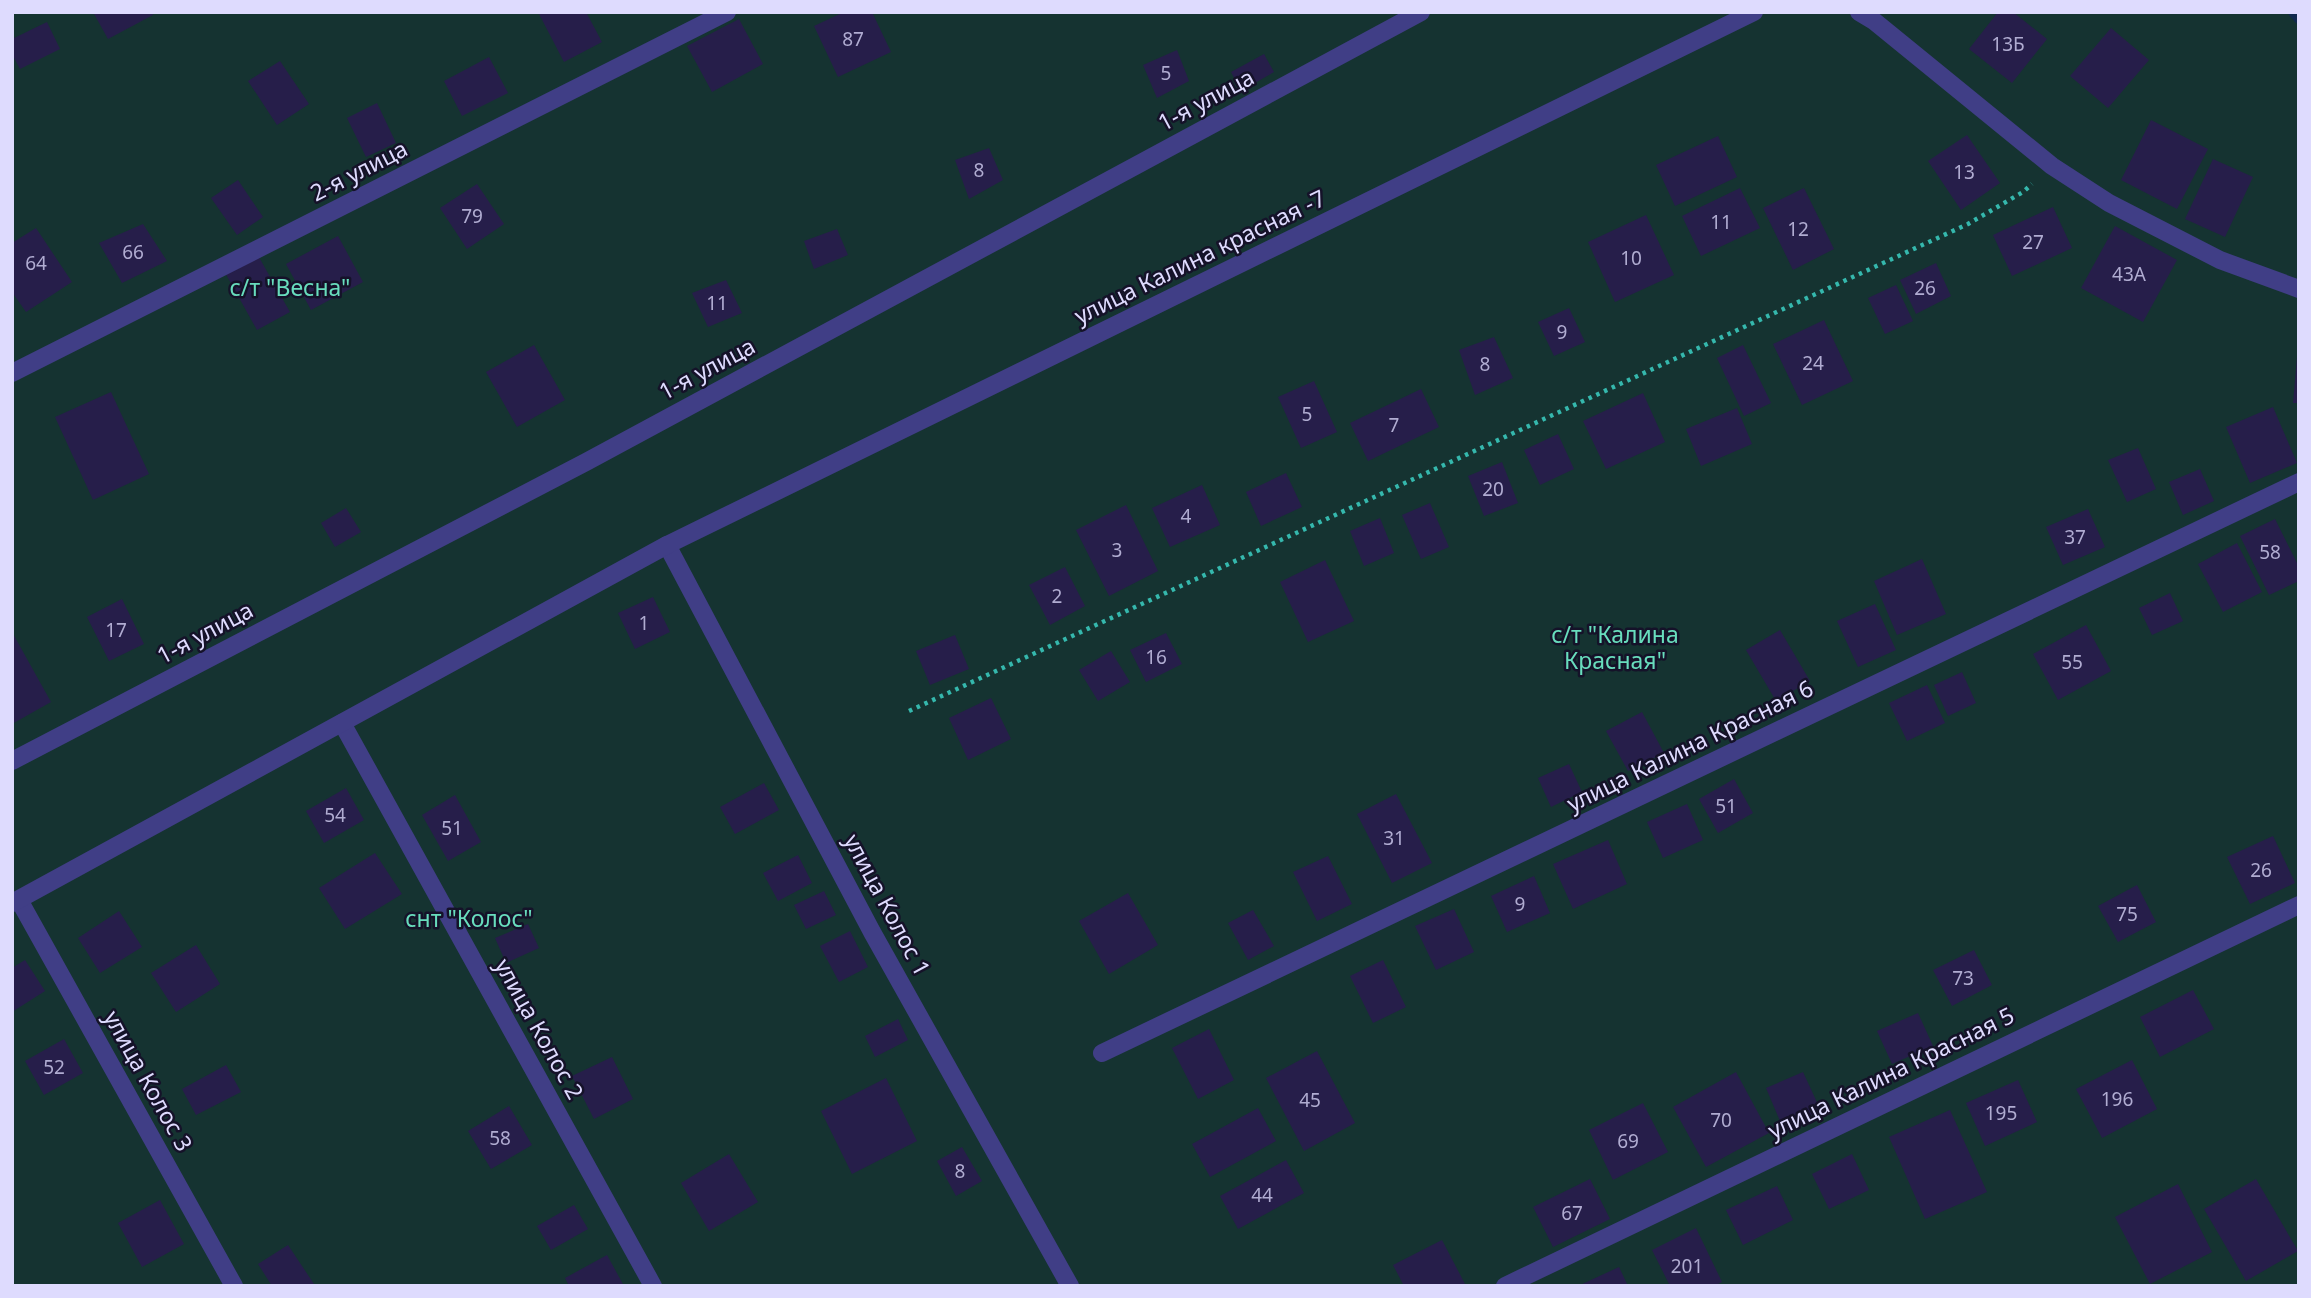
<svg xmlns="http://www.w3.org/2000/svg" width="2311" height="1298" font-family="'Noto Sans',sans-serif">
	<rect width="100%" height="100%" fill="#151229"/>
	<rect fill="#153331" x="12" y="12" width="2287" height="1274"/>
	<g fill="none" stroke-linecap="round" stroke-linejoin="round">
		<polyline stroke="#11294e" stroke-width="10" points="2293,12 2299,19"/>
	</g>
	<g fill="#261e4a">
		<polygon points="93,12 152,12 153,15 108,39"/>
		<polygon points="538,12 586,12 602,42 564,62"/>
		<polygon points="844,12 872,12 891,52 838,77 814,26"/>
		<polygon points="1998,12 2013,12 2047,39 2012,83 1969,49"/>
		<polygon points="739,19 763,64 712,92 687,46"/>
		<polygon points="47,22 60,49 20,69 12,54 12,39"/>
		<polygon points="2111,28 2149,60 2108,108 2070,76"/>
		<polygon points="1177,50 1189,81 1157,98 1143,65"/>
		<polygon points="1264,54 1274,72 1241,91 1231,72"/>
		<polygon points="489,57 508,93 462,116 444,81"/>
		<polygon points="280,61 309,104 277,125 248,81"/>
		<polygon points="377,103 396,143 366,157 347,118"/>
		<polygon points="2151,120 2208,149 2177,209 2121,180"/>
		<polygon points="1967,135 2000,183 1961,210 1928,161"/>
		<polygon points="1718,136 1737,177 1675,206 1656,165"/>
		<polygon points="989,148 1003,180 969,199 955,160"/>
		<polygon points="2213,159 2253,177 2225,237 2185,219"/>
		<polygon points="238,180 263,217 237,235 211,198"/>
		<polygon points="477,184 504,224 467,249 440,208"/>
		<polygon points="1740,188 1760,228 1701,256 1682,216"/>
		<polygon points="1804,188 1834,249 1793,270 1763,208"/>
		<polygon points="2053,207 2072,248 2012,276 1993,235"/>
		<polygon points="1646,215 1674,275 1615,302 1588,242"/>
		<polygon points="143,224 167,261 122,283 99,243"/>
		<polygon points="2115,226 2177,260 2143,322 2081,288"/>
		<polygon points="36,228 72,282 26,312 12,292 12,243"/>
		<polygon points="837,229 848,255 814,269 804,241"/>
		<polygon points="338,236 363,282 311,310 286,264"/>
		<polygon points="256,252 290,312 257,330 223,269"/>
		<polygon points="1936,263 1951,296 1916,314 1900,280"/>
		<polygon points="726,280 742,313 708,327 692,293"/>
		<polygon points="1896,285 1913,321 1885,334 1868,298"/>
		<polygon points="1569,308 1585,342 1554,356 1538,322"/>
		<polygon points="1824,320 1853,381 1802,405 1773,344"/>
		<polygon points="1494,337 1513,378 1475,395 1459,350"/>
		<polygon points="534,345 565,400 517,427 486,372"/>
		<polygon points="1743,345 1771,403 1744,416 1717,358"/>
		<polygon points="2297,357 2299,357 2299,403 2293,403"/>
		<polygon points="1314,381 1337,432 1301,448 1278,397"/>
		<polygon points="1421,389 1439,427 1368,461 1350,423"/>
		<polygon points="111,392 149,474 93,500 55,417"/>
		<polygon points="1643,393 1665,442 1606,469 1583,421"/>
		<polygon points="2273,407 2297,463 2250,483 2226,427"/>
		<polygon points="1737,408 1752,444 1701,466 1686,429"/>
		<polygon points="1558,434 1574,469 1540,485 1524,450"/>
		<polygon points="2138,448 2156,489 2127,502 2108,460"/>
		<polygon points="1502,462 1518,503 1484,516 1468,476"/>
		<polygon points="2200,469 2214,501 2183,515 2169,482"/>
		<polygon points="1286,473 1302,507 1261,526 1246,492"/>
		<polygon points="1202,485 1220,525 1170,547 1152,508"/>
		<polygon points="1430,503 1449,547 1421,559 1402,515"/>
		<polygon points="1126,505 1158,571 1109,596 1076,530"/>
		<polygon points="346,508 361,532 335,547 321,523"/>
		<polygon points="2088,509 2105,547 2063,565 2046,527"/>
		<polygon points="1380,518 1394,553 1364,566 1350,531"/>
		<polygon points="2275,519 2299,567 2299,581 2269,595 2240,536"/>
		<polygon points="2237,543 2262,592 2223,612 2198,564"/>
		<polygon points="1922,559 1946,614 1897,635 1874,581"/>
		<polygon points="1325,560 1354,621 1308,642 1280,582"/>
		<polygon points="1065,567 1085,606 1050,625 1029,585"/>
		<polygon points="2170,593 2183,621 2152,635 2139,608"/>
		<polygon points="653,597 670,632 635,649 618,613"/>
		<polygon points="122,599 144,644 109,661 87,617"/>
		<polygon points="1875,604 1896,650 1858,667 1837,621"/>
		<polygon points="2086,625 2111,671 2058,700 2033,654"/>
		<polygon points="1780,630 1810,681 1776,701 1746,650"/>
		<polygon points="12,632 51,702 12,724"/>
		<polygon points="1166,633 1182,664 1146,682 1130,650"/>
		<polygon points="955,635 969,669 930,685 916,651"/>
		<polygon points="1111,651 1130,682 1098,701 1079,670"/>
		<polygon points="1962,672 1976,703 1948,716 1934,685"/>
		<polygon points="1927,685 1945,723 1907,741 1889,703"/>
		<polygon points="991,698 1011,739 968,760 949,718"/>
		<polygon points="1642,712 1664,753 1628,771 1606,731"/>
		<polygon points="1569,764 1582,792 1551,807 1538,778"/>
		<polygon points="1734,779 1753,813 1718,833 1699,799"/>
		<polygon points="764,783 779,810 735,834 720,807"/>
		<polygon points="346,788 364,820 324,843 306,811"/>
		<polygon points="1396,794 1432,863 1392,883 1357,814"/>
		<polygon points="455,795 481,842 448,861 422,815"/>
		<polygon points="1687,804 1703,840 1663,858 1647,822"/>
		<polygon points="2273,836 2295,883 2250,904 2227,857"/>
		<polygon points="1608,840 1627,884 1573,909 1553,864"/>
		<polygon points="375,853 402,894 345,929 319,888"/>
		<polygon points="798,855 812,883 778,901 763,873"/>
		<polygon points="1328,856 1352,904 1317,921 1293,872"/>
		<polygon points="1534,876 1550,913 1507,932 1491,896"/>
		<polygon points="2137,885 2156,922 2118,942 2098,906"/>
		<polygon points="824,891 836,915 806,929 794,905"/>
		<polygon points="1128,893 1158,945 1109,974 1079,921"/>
		<polygon points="1454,909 1474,952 1436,970 1415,926"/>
		<polygon points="1253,910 1274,946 1248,960 1228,923"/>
		<polygon points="119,911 142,947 100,973 78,938"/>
		<polygon points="528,924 539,948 506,963 495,938"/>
		<polygon points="850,931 868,967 839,982 820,946"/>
		<polygon points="196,945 220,984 176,1012 151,973"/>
		<polygon points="1974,950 1992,985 1952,1006 1933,970"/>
		<polygon points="25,960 45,991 12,1012 12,968"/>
		<polygon points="1383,960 1406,1007 1373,1023 1350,976"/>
		<polygon points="2193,990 2214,1029 2160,1057 2140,1017"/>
		<polygon points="1918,1013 1933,1046 1892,1064 1877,1031"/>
		<polygon points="898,1019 908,1040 875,1057 865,1036"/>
		<polygon points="1209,1029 1234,1080 1198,1099 1172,1048"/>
		<polygon points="64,1039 83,1073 44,1095 25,1061"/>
		<polygon points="1317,1051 1355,1123 1304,1151 1266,1078"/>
		<polygon points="612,1057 633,1099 594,1119 572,1076"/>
		<polygon points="2132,1060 2157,1109 2102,1138 2076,1089"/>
		<polygon points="226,1065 241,1092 196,1115 182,1089"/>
		<polygon points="1736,1072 1769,1133 1706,1167 1673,1107"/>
		<polygon points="1803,1072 1821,1111 1783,1128 1766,1088"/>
		<polygon points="886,1078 917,1141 852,1174 821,1111"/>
		<polygon points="2018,1080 2037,1122 1985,1146 1966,1103"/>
		<polygon points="1643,1103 1668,1152 1613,1180 1589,1130"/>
		<polygon points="509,1106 532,1145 491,1169 468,1131"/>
		<polygon points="1258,1108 1276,1141 1210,1177 1192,1144"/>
		<polygon points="1950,1110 1987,1192 1925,1219 1889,1137"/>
		<polygon points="962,1147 982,1181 956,1196 937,1161"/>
		<polygon points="729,1154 758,1202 709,1231 681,1183"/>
		<polygon points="1852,1154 1869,1190 1829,1209 1812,1174"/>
		<polygon points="1286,1160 1304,1193 1238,1229 1220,1196"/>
		<polygon points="1590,1179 1610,1219 1553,1247 1533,1207"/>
		<polygon points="2256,1179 2298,1251 2246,1281 2204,1209"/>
		<polygon points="2178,1184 2212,1252 2150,1284 2115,1217"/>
		<polygon points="1777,1186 1793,1220 1743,1245 1726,1210"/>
		<polygon points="160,1200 184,1244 142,1267 118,1223"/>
		<polygon points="574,1205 588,1229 551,1250 537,1226"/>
		<polygon points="1696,1228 1722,1282 1714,1286 1670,1286 1652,1250"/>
		<polygon points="1442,1240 1465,1284 1404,1286 1393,1265"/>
		<polygon points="288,1245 314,1284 312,1286 272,1286 258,1264"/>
		<polygon points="607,1255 624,1286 569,1286 565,1278"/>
		<polygon points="1619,1267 1628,1286 1578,1286"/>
	</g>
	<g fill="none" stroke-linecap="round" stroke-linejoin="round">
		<polyline stroke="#35b8ad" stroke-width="4.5" stroke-dasharray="3.5 5" stroke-linecap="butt" points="909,711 1968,224 2023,192 2032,184"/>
		<g stroke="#403e86" stroke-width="18">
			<polyline points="1859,12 1874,21 2052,166 2109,203 2220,260 2299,289"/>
			<polyline points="12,373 727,12"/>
			<polyline points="667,545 872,932 1070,1286"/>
			<polyline points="342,723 653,1286"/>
			<polyline points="12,761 586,462 1421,12"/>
			<polyline points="19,900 234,1286"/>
			<polyline points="12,903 667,545 1754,12"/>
			<polyline points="1102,1053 2299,482"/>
			<polyline points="1505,1286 2299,905"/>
		</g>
	</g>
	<g text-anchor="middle" stroke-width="5" stroke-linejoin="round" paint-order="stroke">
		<g font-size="19" fill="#b0acd1">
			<text x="853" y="46">87</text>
			<text x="2008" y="51">13Б</text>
			<text x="1166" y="80">5</text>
			<text x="979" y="177">8</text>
			<text x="1964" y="179">13</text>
			<text x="472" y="223">79</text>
			<text x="1721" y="229">11</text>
			<text x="1798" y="236">12</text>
			<text x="2033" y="249">27</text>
			<text x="133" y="259">66</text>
			<text x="1631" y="265">10</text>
			<text x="36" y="270">64</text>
			<text x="2129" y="281">43А</text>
			<text x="1925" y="295">26</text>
			<text x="717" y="310">11</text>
			<text x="1562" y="339">9</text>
			<text x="1813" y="370">24</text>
			<text x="1485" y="371">8</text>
			<text x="1307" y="421">5</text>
			<text x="1394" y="432">7</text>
			<text x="1493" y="496">20</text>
			<text x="1186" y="523">4</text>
			<text x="2075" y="544">37</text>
			<text x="1117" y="557">3</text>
			<text x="2270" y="559">58</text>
			<text x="1057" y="603">2</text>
			<text x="644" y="630">1</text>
			<text x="116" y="637">17</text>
			<text x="1156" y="664">16</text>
			<text x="2072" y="669">55</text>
			<text x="1726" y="813">51</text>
			<text x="335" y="822">54</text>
			<text x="452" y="835">51</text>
			<text x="1394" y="845">31</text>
			<text x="2261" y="877">26</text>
			<text x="1520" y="911">9</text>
			<text x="2127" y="921">75</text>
			<text x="1963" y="985">73</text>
			<text x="54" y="1074">52</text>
			<text x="2117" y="1106">196</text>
			<text x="1310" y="1107">45</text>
			<text x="2001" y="1120">195</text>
			<text x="1721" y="1127">70</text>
			<text x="500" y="1145">58</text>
			<text x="1628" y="1148">69</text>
			<text x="960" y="1178">8</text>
			<text x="1262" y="1202">44</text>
			<text x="1572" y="1220">67</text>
			<text x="1687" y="1273">201</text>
		</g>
		<g font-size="23" fill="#dedbfe" stroke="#151229">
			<text transform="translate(1206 100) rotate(-28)" y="8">1-я улица</text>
			<text transform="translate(359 171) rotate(-27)" y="8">2-я улица</text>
			<text transform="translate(1200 257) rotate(-26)" y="8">улица Калина красная -7</text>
			<text transform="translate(707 369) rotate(-28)" y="8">1-я улица</text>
			<text transform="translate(205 633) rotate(-28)" y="8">1-я улица</text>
			<text transform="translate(1690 746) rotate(-26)" y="8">улица Калина Красная 6</text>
			<text transform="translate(887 905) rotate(62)" y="8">улица Колос 1</text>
			<text transform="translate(539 1029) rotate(61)" y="8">улица Колос 2</text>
			<text transform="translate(1891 1073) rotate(-26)" y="8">улица Калина Красная 5</text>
			<text transform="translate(148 1081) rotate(61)" y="8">улица Колос 3</text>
		</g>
		<g font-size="23" fill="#68ddbd" stroke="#151229">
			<text x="290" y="296">с/т "Весна"</text>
			<text x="1615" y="643">с/т "Калина<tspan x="1615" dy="26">Красная"</tspan></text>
			<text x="469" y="927">снт "Колос"</text>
		</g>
	</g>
	<rect width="2311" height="1298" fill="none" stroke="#dedbfe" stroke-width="28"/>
</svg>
